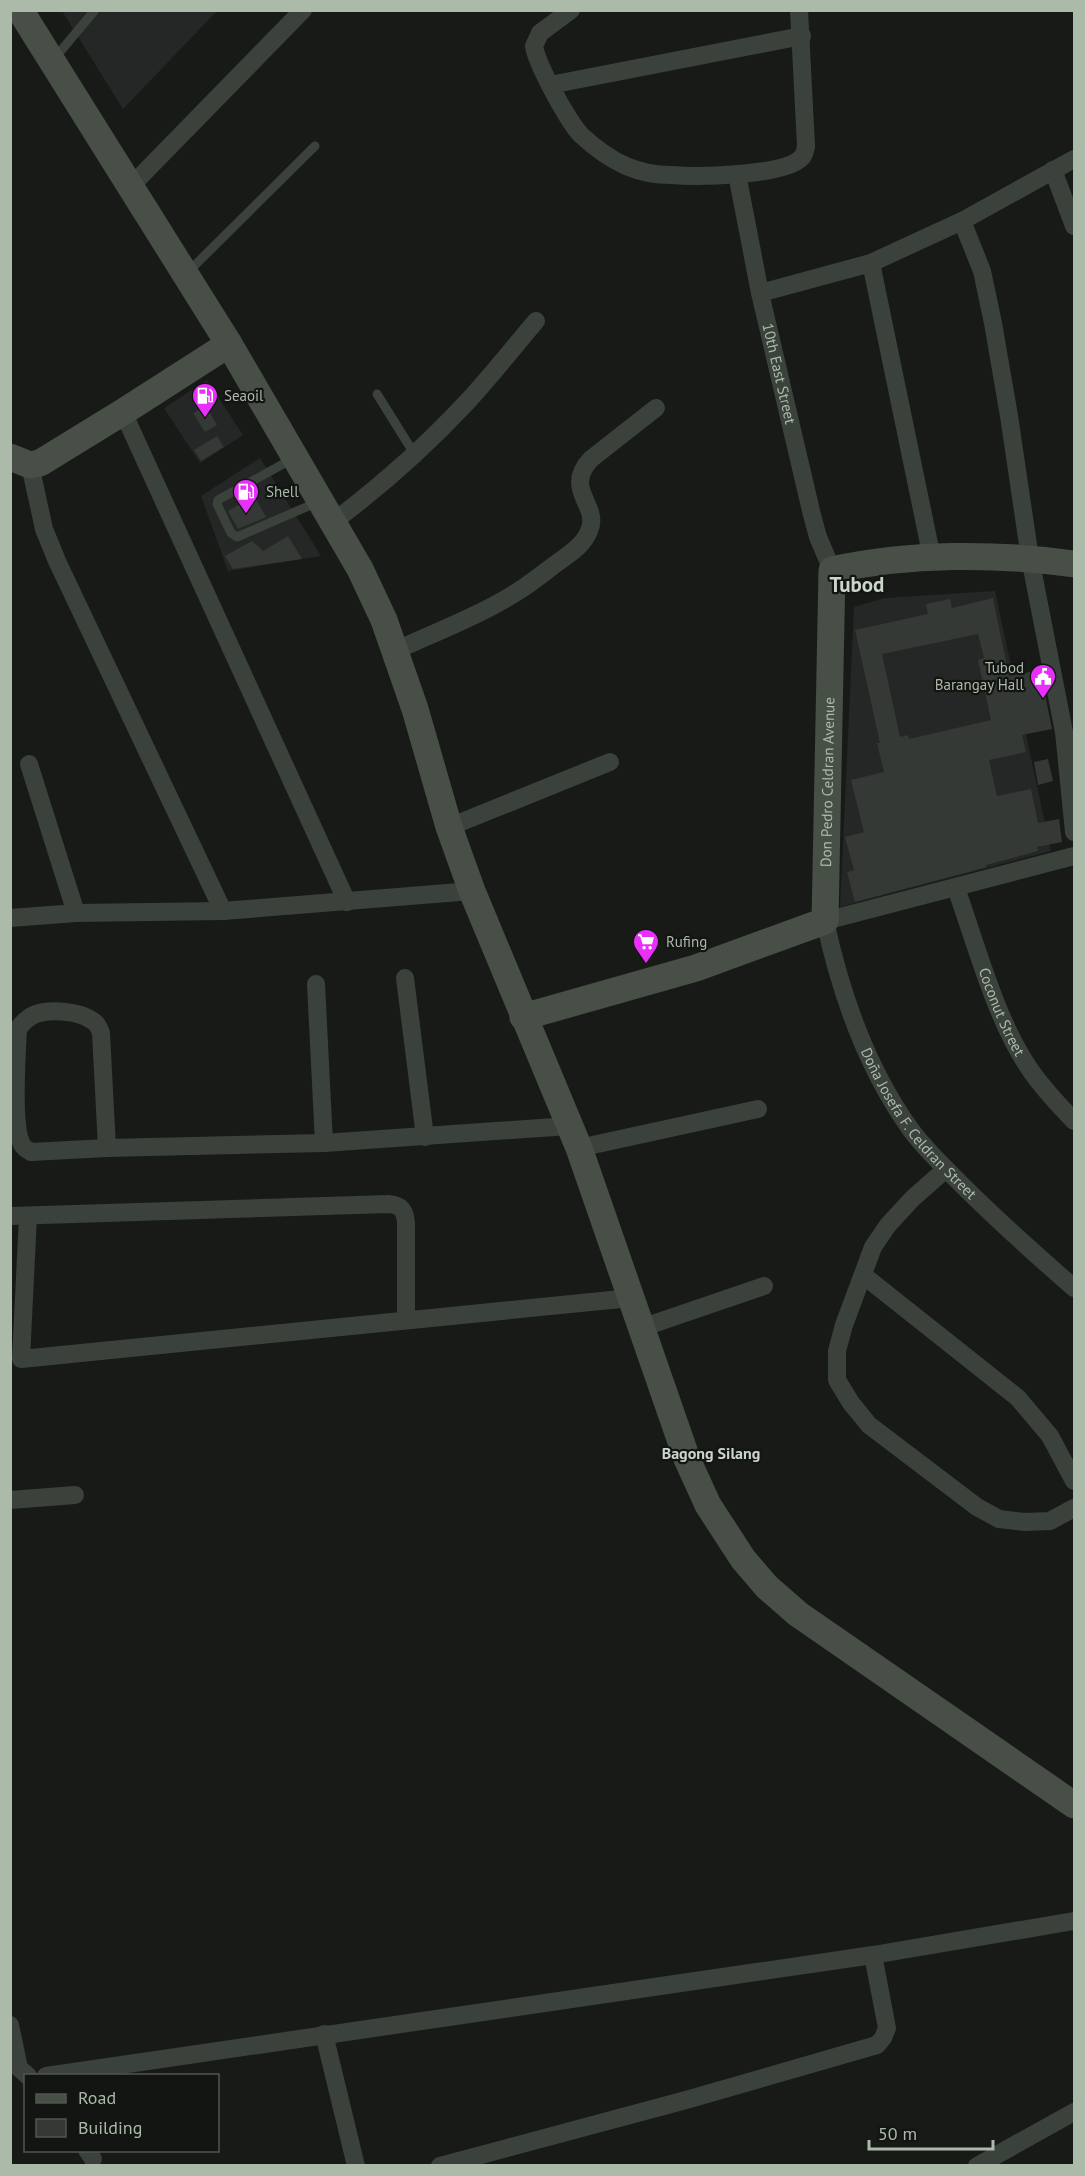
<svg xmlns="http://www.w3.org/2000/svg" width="1085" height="2176" font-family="'PT Sans',sans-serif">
	<rect width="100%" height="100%" fill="#181a18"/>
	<g fill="#242725">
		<polygon points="62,11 217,11 123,109"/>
		<polygon points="207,380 243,435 200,463 164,408"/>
		<polygon points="260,458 321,556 228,571 201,496"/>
		<polygon points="995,591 1051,851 840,907 854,607 885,598"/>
	</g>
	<g fill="#353936" fill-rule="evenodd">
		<polygon points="206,406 217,425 205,432 193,413"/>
		<polygon points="217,436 224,447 201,461 194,450"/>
		<polygon points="254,496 266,517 238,529 228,511"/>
		<polygon points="288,536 302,559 233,569 225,556 252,541 263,551"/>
		<path d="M993 598 1009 676 1040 670 1052 729 1022 735 1026 752 989 760 997 796 1031 789 1038 823 1059 819 1062 842 1037 847 1038 851 986 865 987 867 855 902 847 872 854 870 845 837 864 832 851 780 884 772 877 743H880L855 630 928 614 926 604 950 599 952 608ZM978 634 984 658 978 660 991 720 909 739 908 735 900 737 882 654Z"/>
		<polygon points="1048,759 1053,781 1038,785 1034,762"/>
	</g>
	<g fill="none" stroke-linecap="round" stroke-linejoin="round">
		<g stroke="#3b413b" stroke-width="9">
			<polyline points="54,59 95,10"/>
			<polyline points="187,273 315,146"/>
			<polyline points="377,394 415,455"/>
			<polyline points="292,459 218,500 217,504 231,533 237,537 318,502"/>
		</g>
		<g stroke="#3b413b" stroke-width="18">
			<path d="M571 10 540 33 534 46C537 65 568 121 581 135 594 147 610 159 626 166 640 172 656 175 671 175 697 177 784 176 801 158 805 155 805 151 806 146L799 10"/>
			<polyline points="550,85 802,36"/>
			<polyline points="1053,170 1074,226"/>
			<path id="s1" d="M737 174 760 293 812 515 818 537 832 570"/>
			<polyline points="131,186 303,10"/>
			<polyline points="962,221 982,271 993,323 1009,416 1030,558 1064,732 1074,832"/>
			<polyline points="871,263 932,558"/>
			<polyline points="760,293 871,263 962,221 1074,159"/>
			<polyline points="123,412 347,902"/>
			<polyline points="30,465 44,529 57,561 223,911"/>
			<path d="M333 522C381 486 426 446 467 402 491 376 513 348 536 321"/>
			<path d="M395 651C438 631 484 614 523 588 535 580 546 571 557 563 569 554 583 546 589 531 601 505 562 490 591 459L656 408"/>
			<polyline points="29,764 76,913"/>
			<polyline points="449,827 610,762"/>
			<path id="s2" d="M1074 856 825 921C841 995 867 1069 911 1130 925 1149 944 1167 960 1183 997 1220 1035 1254 1074 1288"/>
			<path id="s3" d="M956 888C976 944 996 1020 1029 1068 1042 1088 1058 1104 1074 1121"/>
			<polyline points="10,918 76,913 223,911 472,891"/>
			<polyline points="405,978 425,1137"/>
			<polyline points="316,984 324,1143"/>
			<path d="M107 1148 101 1033C99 1028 97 1023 93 1021 80 1011 51 1009 36 1014 28 1017 23 1022 18 1029 17 1051 11 1130 23 1146 25 1149 28 1150 31 1152L107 1148 324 1143 569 1126"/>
			<polyline points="579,1148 758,1109"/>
			<polyline points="946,1169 913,1198 888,1225 873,1247 844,1325 837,1351 837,1380 851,1403 869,1425 977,1507 999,1519 1025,1522 1050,1521 1074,1508"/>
			<path d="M10 1216 388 1204C401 1205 405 1210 406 1223V1320"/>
			<polyline points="28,1216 21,1359 631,1298"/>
			<polyline points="863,1275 1018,1398 1050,1436 1074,1481"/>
			<polyline points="641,1328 764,1286"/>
			<polyline points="10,1500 75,1495"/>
			<polyline points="10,2025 19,2068 28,2076"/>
			<polyline points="324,2034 356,2166"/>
			<polyline points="46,2076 873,1955 1074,1921"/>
			<polyline points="87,2150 93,2159"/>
			<polyline points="440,2166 686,2100 877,2045 883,2038 887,2028 873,1955"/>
			<polyline points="977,2166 1074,2112"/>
		</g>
		<g stroke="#474f47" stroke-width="27">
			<polyline points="20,10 229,344 360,569 384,620 415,709 449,827 472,891 579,1148 687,1459 708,1505 743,1559 767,1587 798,1614 1074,1805"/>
			<polyline points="10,457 30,465 40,463 123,412 229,344"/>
			<path id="s4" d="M523 1017 696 968 825 921 832 570C909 553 996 553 1074 564"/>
		</g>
	</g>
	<defs>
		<symbol id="fuel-pin" viewBox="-11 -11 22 30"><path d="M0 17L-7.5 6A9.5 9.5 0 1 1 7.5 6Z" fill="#e830fa" stroke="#131513"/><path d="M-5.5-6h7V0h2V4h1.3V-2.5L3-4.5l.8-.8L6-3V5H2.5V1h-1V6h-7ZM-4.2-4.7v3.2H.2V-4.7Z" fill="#fff"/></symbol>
		<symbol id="civic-pin" viewBox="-11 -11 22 30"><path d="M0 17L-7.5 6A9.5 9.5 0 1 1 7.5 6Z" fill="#e830fa" stroke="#131513"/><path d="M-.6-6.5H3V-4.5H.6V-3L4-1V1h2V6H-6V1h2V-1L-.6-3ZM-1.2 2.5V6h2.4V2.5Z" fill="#fff"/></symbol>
		<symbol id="supermarket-pin" viewBox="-11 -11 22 30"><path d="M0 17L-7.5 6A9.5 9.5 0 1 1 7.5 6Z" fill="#e830fa" stroke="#131513"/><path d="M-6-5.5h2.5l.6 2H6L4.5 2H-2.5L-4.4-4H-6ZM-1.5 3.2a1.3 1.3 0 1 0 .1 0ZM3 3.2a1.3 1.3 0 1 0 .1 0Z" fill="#fff"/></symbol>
	</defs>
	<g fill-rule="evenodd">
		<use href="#fuel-pin" x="190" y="381" width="30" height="40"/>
		<use href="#fuel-pin" x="231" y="477" width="30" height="40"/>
		<use href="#civic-pin" x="1028" y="662" width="30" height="40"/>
		<use href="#supermarket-pin" x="631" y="927" width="30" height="40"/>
	</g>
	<g text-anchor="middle" stroke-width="4.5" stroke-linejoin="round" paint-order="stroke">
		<g font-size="15" fill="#abbaa9" stroke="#131513">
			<text dy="5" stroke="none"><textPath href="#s1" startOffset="204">10th East Street</textPath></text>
			<text dy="5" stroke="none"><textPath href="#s4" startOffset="456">Don Pedro Celdran Avenue</textPath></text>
			<text dy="5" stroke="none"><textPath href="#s3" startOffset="132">Coconut Street</textPath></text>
			<text dy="5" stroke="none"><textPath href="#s2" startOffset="484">Doña Josefa F. Celdran Street</textPath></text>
		</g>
		<g font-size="15" fill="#abbaa9" stroke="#131513" text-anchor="start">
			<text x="224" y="401">Seaoil</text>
			<text x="266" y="497">Shell</text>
			<text x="1024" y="673" text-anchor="end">Tubod<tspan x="1024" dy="17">Barangay Hall</tspan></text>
			<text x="666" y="947">Rufing</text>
		</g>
		<g font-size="16" font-weight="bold" fill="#cbd6cb" stroke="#131513">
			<text x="711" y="1459">Bagong Silang</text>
		</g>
		<g font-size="21" font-weight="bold" fill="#cbd6cb" stroke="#131513">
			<text x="857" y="592">Tubod</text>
		</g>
	</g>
	<rect width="1085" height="2176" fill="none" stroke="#abbaa9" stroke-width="24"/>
	<rect x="24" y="2074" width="195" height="78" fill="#131513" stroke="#50574f" stroke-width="1.5"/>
	<rect x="36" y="2094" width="30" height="9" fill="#474f47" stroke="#50574f" stroke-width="1.5"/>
	<text x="78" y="2104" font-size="18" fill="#abbaa9">Road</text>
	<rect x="36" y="2119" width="30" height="18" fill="#353936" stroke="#50574f" stroke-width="1.5"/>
	<text x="78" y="2134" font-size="18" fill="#abbaa9">Building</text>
	<path d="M869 2140v9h124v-9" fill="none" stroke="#abbaa9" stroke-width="3"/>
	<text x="878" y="2140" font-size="18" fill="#abbaa9" stroke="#131513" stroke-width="4.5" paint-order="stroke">50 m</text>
</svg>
